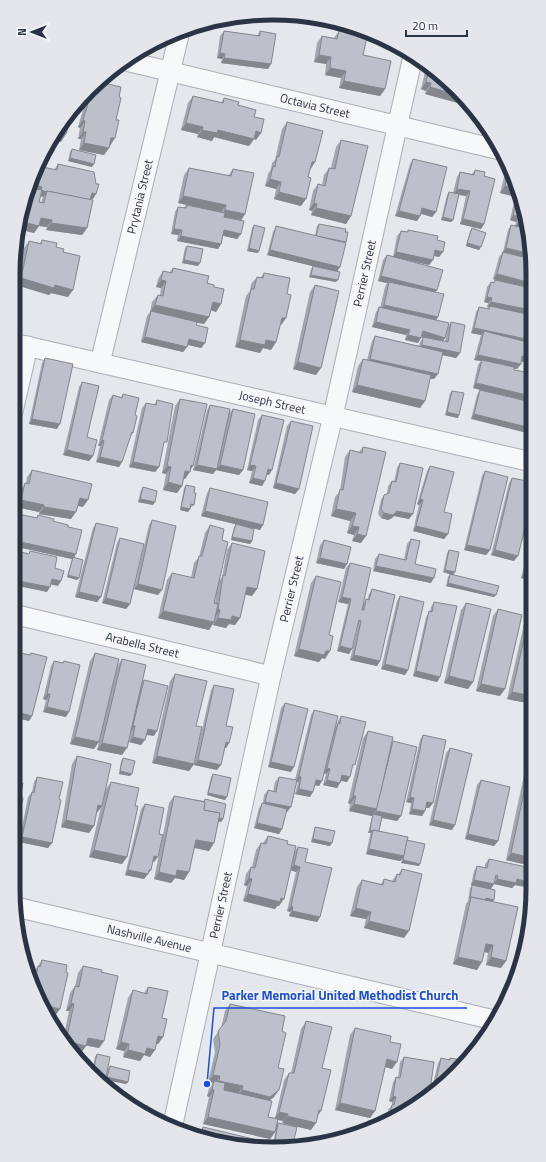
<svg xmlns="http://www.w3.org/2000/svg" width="546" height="1162" font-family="'Titillium Web',sans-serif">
	<rect width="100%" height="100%" fill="#e4e7ec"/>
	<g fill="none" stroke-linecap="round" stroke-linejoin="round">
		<defs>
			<g id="street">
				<path id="s1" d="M130 62 500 150"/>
				<path id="s2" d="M13 343 532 462"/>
				<path id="s3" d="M100 363 180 31"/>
				<polyline points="13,412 28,346"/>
				<path id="s4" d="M13 614 271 676"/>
				<path id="s5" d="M16 907 494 1020"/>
				<path id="s6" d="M173 1124 271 676 333 416 413 56"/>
			</g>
		</defs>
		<use href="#street" stroke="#a9aeb7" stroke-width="21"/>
		<use href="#street" stroke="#f7f8fa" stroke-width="19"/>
	</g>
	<g fill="#a1a5ae" fill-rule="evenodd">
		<polygon points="224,31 257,36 260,31 268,69 221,63 222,59 217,58 220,36"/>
		<polygon points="339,31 363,55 385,89 380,96 339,88 341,78 325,75 326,64 314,62 317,43 322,36 334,38"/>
		<polygon points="427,64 431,67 462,98 458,103 425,94 426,91 421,89"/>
		<polygon points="99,82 119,97 110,146 104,155 79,150 81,139 78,139 80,128 78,127 89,89"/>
		<polygon points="193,96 221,103 224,98 238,105 254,117 256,140 254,139 249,146 214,137 212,141 197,137 198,134 181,130 188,103"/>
		<polygon points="287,122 315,162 310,169 301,206 274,199 276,189 265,186 268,174 271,169 272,163 275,160 282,129"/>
		<polygon points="341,140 351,216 346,224 311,215 312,211 309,210 313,191 318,184 322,185 324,175 329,168 331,168 336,147"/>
		<polygon points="72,149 92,167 68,161 70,152"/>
		<polygon points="413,159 436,212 432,217 421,214 420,216 417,221 395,216 410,164"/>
		<path d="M58 164 93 199H90L87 228 82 235 46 230 47 227 39 226 34 233 22 230 33 173 54 170ZM41 196 43 197 41 202H39Z"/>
		<polygon points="509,167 531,239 530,327 531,328 531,363 521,361 521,364 517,369 514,368 496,393 471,419 477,395 480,390 473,388 478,365 481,361 474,360 481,335 471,333 476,312 479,307 488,309 489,307 487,307 488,303 484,302 487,287 491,282 493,283 495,280 493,279 499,257 503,252 508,230 511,225 515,226 516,222 510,220 514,202 518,197 500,193 505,173"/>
		<polygon points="189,168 228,176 233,169 245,214 241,221 241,234 237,239 223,236 221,244 218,249 177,241 178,235 171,234 175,212 178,207 184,208 186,205 178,203 184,175"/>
		<polygon points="475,170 484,176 484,224 481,229 460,224 466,196 459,195 453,220 451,222 441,220 447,195 449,192 453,193 457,177 460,172 472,174"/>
		<polygon points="319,224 345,232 345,243 340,267 337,271 336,282 309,277 311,269 313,266 267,255 273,232 276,226 315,236 317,226"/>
		<polygon points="254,225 258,253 247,251 252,228"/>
		<polygon points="472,228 481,247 479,250 466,246 470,231"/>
		<path d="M408 230 437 240 439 257 433 256V260L429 265 397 258 437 290 435 292 438 317 436 320 448 327 451 322 460 353 456 358 442 355 434 379H430L425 401 420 408 352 392 358 366 363 359 367 360 372 341 375 336 419 346 420 342 423 338 421 337 418 343 405 340 406 335 372 327 376 312 379 307 380 308 385 287 387 283 378 281 383 260 387 255 393 257 397 236 401 231 407 232ZM448 329 445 341H443L445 338Z"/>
		<polygon points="42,240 56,247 63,252 68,297 51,293 49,295 16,285 24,248 29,241 40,243"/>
		<polygon points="187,246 198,266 182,263 185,248"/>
		<polygon points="173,268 214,287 221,304 216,312 211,310 209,317 204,324 197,323 196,325 205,343 201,348 188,345 187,347 183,352 141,342 147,316 150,312 152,302 158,295 160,295 161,288 156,287 158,279 163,271 169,273"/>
		<polygon points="264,273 287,294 286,318 281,325 280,325 276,342 271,350 263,348 260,353 235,347 246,296 250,291 251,284 257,277 261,277"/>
		<polygon points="315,285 316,375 293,369 310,292"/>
		<polygon points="45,358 57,429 29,424 42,363"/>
		<polygon points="82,382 87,437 93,456 89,461 63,455 79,387"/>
		<polygon points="452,391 458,418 445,415 450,393"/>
		<polygon points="123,394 135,415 133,433 130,437 119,467 96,462 100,446 98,446 109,400 113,395 121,397"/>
		<polygon points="180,399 190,470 190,472 185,479 183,479 182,486 177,493 163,490 166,474 162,473 175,406"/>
		<polygon points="157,400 163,447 159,467 155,472 129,467 142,408 146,403 154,405"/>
		<polygon points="210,405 229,413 233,409 243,470 239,475 216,470 213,474 193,470 207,410"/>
		<polygon points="262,415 269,475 267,474 262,486 249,483 252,471 247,470 258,420"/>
		<polygon points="291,421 299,489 295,494 273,488 287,426"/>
		<polygon points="363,447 361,543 352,541 354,535 347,533 350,521 331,516 335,497 340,491 345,457 350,450 359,452"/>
		<polygon points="400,463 409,519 394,516 392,518 388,520 381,518 378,514 381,500 384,495 387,494 388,486 392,481 394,482 397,468"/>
		<polygon points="430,466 444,512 448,534 444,539 413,531 419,505 417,504 427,471"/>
		<polygon points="32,470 83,507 78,506 71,519 39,514 39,512 16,507 20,491 25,483 26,484 27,477"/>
		<polygon points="485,471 490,550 486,555 464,550 482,476"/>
		<polygon points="512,478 514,561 491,555 509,483"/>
		<polygon points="186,485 194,493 194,505 192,507 191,507 190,509 188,512 180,510 184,488"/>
		<polygon points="143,487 153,505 138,502 141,490"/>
		<polygon points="210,488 263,525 260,530 201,516 207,493"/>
		<polygon points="18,514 36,518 38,515 68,527 79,578 77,580 67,577 72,559 13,546 15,534 13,534 13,526 15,519"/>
		<polygon points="152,520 158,595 134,589 149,525"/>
		<polygon points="96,523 101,597 97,602 75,597 93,528"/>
		<polygon points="236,524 252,541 250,544 231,540 234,527"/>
		<path d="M210 525 222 540 218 582 222 577 227 550 232 543 252 596 245 594 240 618 235 625 229 624 226 628 213 625 215 617 214 622 209 630 158 618 167 580 172 573 191 578 194 563 199 557 205 533ZM217 587 215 603H214Z"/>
		<polygon points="532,535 532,581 521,578"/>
		<polygon points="120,538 130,604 126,609 102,603 117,543"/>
		<polygon points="411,539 415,564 431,583 373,571 375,559 379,554 404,560 407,544"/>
		<polygon points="324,540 347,564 344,569 316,563 320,545"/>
		<polygon points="449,550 455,572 453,575 443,572 447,553"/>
		<polygon points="350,563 363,605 366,599 367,600 369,594 372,589 380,661 377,666 350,660 358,626 349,654 337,651 348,604 338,602 346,568"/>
		<polygon points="450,574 494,597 446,586 448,577"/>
		<polygon points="316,576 329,635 325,659 322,658 319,662 294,656 311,583"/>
		<polygon points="400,596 408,670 405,675 381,669 397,601"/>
		<polygon points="434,602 440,677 437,682 413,676 426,617 430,612 431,607"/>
		<polygon points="466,603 473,682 468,689 444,683 461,610"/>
		<polygon points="498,609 500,696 476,691 493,616"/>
		<polygon points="529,617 532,704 507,699 524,624"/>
		<polygon points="21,653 29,655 31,653 32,716 29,721 13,717 13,676 18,658"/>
		<polygon points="95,653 118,665 122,659 141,684 144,680 154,736 146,735 141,745 129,742 131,731 122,755 97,750 106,713 94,749 70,744 90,661"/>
		<polygon points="54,661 63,663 64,661 66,717 43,712 46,700 43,699 51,666"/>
		<polygon points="175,674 194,764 189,771 152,763 170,681"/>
		<polygon points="214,685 226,726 229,743 226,748 225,748 217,770 194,765 211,690"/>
		<polygon points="285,703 291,772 268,767 281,708"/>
		<polygon points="314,710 335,727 337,724 338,721 341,716 352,770 347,782 341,781 337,788 323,785 326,774 324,773 319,786 315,785 310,797 295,794 298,782 296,782 287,812 286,812 282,829 279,834 254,828 259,808 263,803 264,795 268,790 273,792 275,782 279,777 295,780 311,715"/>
		<polygon points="368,731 392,742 401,816 397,821 382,818 379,831 407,840 419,866 401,863 402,860 400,861 366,854 370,835 371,833 368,833 372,817 374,813 372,816 349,811 350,804 348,803 363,738"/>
		<polygon points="423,735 433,803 429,808 426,808 425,811 422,816 409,814 411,803 406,802 420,740"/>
		<polygon points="450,748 452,830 429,825 446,753"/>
		<polygon points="533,750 533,833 528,857 523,864 506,860 528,756"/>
		<polygon points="77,756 106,789 111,782 135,806 127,857 122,864 89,857 101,807 96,813 94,826 89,833 61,827 72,764"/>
		<polygon points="123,758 130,776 119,774 121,761"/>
		<polygon points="213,774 225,800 207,795 211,777"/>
		<polygon points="37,777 59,799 52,843 48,848 19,842 28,797 32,792 34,782"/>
		<polygon points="481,780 498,841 494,846 465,839 477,785"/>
		<polygon points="174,796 204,801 205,799 223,819 221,822 218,821 209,851 194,848 189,872 184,880 175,878 171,883 154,879 162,839 154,862 153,862 151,870 144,879 125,875 141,809 145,804 159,834 163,835 169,803"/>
		<polygon points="315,827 330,846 311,842 314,830"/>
		<polygon points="268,836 287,844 295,851 298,847 305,862 320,917 317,922 289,916 290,912 287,911 296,872 291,870 279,906 277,906 275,909 243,901 247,886 244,885 246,874 251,867 252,867 256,850 261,843 263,843"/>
		<polygon points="489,859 528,882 525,887 515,885 512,888 494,884 491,889 492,902 506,961 501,968 486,965 488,953 485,952 477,970 453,964 466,904 468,901 470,888 472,886 471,885 474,871 477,866 485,868 485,864"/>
		<polygon points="402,869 404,938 364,928 366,919 350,916 357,887 362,880 381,884 384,879 392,881 397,874 398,875"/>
		<polygon points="42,960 55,1016 49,1014 32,981 33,973"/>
		<polygon points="83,966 101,972 104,1041 99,1048 86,1045 81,1053 67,1047 63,1040 69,1011 66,1011 70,993 75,986 78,973"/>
		<polygon points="148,987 162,1018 163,1037 158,1044 156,1044 150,1057 144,1055 140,1061 123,1057 124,1051 116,1049 128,998 133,990 144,993"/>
		<polygon points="230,1004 282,1031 278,1068 274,1097 269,1100 268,1117 275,1118 284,1080 289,1073 291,1073 301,1029 306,1021 322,1068 321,1111 317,1116 311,1130 282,1123 283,1121 278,1120 277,1126 278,1123 297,1127 273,1144 276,1128 275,1132 270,1139 203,1124 209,1097 207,1096 209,1088 212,1083 208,1082 215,1052 213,1039 221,1028 225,1011"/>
		<polygon points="355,1028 390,1042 392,1069 385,1067 375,1111 370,1118 335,1110 350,1035"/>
		<polygon points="97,1054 104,1080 100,1079 92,1071 95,1057"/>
		<polygon points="404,1057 434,1062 386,1122 388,1110 392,1105 392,1102 389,1101 393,1082 396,1077 398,1078 400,1062"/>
		<polygon points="441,1058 448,1060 450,1058 467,1061 432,1088 438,1063"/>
		<polygon points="110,1066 128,1082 126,1084 106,1080 108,1069"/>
		<polygon points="203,1127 222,1144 199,1134 200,1132"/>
		<polygon points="312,1140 321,1143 307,1147"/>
	</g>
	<g fill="#83868d">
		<polygon points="273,13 285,15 284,16 270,14"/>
		<polygon points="322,23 373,33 384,40 321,24"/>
		<polygon points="220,53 225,54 222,59 217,58"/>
		<polygon points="319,55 331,57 326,64 314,62"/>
		<polygon points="224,58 271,64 268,69 221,63"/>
		<polygon points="330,68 346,71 341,78 325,75"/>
		<polygon points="344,81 385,89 380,96 339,88"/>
		<polygon points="426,82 431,83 426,91 421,89"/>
		<polygon points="430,87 460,96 462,98 458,103 425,94"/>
		<polygon points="83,120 85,121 80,128 78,127"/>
		<polygon points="186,123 203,127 198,134 181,130"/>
		<polygon points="202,130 256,131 261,133 256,140 254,139 249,146 214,137 212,141 197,137"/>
		<polygon points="83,132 86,132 81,139 78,139"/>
		<polygon points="60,133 66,134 61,142 55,140"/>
		<polygon points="111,138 115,138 110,146 106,145"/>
		<polygon points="84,143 109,148 104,155 79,150"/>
		<polygon points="70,158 94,164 92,167 68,161"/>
		<polygon points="312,162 315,162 310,170"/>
		<polygon points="270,179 281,182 276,189 265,186"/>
		<polygon points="33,184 42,187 39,192 30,188"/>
		<polygon points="505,186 517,189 520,198 500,193"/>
		<polygon points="457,189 470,191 466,196 453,194"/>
		<polygon points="41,190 47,192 43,197 38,195"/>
		<polygon points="279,192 306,199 301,206 274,199"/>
		<polygon points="92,193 96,194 93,199 88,198"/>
		<polygon points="183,196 226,205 221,212 178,203"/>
		<polygon points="314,203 317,204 312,211 309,210"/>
		<polygon points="316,208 351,216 346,224 311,215"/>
		<polygon points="422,208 436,212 432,217 419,213"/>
		<polygon points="225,210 245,214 240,221 220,217"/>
		<polygon points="399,211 420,216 417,221 395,216"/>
		<polygon points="513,215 519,217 516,222 510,220"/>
		<polygon points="443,217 453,220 451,222 441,220"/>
		<polygon points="41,218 52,220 47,227 39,226 34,233 22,230 23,222"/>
		<polygon points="463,219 484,224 481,229 460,224"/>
		<polygon points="518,222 527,224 528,230 515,227"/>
		<polygon points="51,223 87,228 82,235 46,230"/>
		<polygon points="174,229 182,230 178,235 171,234"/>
		<polygon points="224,230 241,234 237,239 221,235"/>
		<polygon points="181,236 221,244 218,249 177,241"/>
		<polygon points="467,243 481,247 479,250 466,246"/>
		<polygon points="249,248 259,251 258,253 247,251"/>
		<polygon points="506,248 531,254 531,260 502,253"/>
		<polygon points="270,250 340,267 337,272 267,255"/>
		<polygon points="435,250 443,252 439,257 431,255"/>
		<polygon points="396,252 433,260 429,265 393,257"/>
		<polygon points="184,260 200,263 198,266 182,263"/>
		<polygon points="497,274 531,283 531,288 493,279"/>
		<polygon points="311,275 338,280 336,282 309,277"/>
		<polygon points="381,276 437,290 433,295 389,282 387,283 378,281"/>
		<polygon points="21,278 55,285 73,290 68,297 51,293 49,295 16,285"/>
		<polygon points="161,280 166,281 161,288 156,287"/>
		<polygon points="487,297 492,298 488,303 484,302"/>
		<polygon points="213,302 221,304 216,312 208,309"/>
		<polygon points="491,302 531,310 531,316 487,307"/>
		<polygon points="155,305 209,317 204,324 150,312"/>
		<polygon points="384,305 438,317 435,322 380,310"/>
		<polygon points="282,318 286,318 281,325 277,325"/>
		<polygon points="376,322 410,330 406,335 372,327"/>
		<polygon points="474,328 531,340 531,346 484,331 481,335 471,333"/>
		<polygon points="423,331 445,338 442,343 419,336"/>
		<polygon points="408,335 421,338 418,343 405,340"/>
		<polygon points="145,337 187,347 183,352 141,342"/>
		<polygon points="189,339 205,343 201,348 185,344"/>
		<polygon points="240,340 266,340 276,342 271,350 263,348 260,353 235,347"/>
		<polygon points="422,345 460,353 456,358 418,350"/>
		<polygon points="478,355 521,364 517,369 482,361 482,360 481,361 474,360"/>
		<polygon points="522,356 531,357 531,363 519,361"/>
		<polygon points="370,359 438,374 434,379 366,364"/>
		<polygon points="298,362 321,368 316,375 293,369"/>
		<polygon points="476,383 531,396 531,402 473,388"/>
		<polygon points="357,385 425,401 420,408 352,392"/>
		<polygon points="447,412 459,415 458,418 445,415"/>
		<polygon points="474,414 531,428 531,434 471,419"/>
		<polygon points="32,419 60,424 57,429 29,424"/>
		<polygon points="102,440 104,441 100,446 98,446"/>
		<polygon points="67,450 93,456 89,461 63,455"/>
		<polygon points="100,457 122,462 119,467 96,462"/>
		<polygon points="133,462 159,467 155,472 129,467"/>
		<polygon points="191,465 193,466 185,479 180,478 185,471"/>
		<polygon points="197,465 217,469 220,465 243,470 239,475 216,470 213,474 193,470"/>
		<polygon points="250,465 256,466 252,471 247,470"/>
		<polygon points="167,466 171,467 166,474 162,473"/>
		<polygon points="268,469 272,470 269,475 265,474"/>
		<polygon points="253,478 265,481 262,486 249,483"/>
		<polygon points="168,482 182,486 177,493 163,490"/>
		<polygon points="276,483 299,489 295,494 273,488"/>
		<polygon points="80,498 88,500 83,507 75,505"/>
		<polygon points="140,499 155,502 153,505 138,502"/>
		<polygon points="420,499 423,500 419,505 417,504"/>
		<polygon points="21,500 44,505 39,512 16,507"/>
		<polygon points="44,507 76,512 71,519 39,514"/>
		<polygon points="181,507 190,509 188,512 180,510"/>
		<polygon points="336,509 356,513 350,521 331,516"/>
		<polygon points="205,511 263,525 260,530 201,516"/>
		<polygon points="396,511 413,514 409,519 394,516 392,518 388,520 381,518 384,513"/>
		<polygon points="352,526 359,527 354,535 347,533"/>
		<polygon points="416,526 448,534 444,539 413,531"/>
		<polygon points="15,528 19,529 15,534 13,534 13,531"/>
		<polygon points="357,534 366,536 361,543 352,541"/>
		<polygon points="232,537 252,541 250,544 231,540"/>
		<polygon points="16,541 76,554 73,559 73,557 72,559 13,546"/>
		<polygon points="467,545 490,550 486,555 464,550"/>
		<polygon points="495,550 518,556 514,561 491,555"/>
		<polygon points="320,558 347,564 344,569 316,563"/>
		<polygon points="376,566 434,578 431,583 373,571"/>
		<polygon points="445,570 455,572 453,575 443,572"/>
		<polygon points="526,571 532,572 532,581 521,578"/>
		<polygon points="68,575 79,578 77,580 67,577"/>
		<polygon points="52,579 61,581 58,586 49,584"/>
		<polygon points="13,580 50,587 47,592 13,585"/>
		<polygon points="448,583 496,595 494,597 446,586"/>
		<polygon points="138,584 162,590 158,595 134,589"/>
		<polygon points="247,587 257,589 252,596 242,594"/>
		<polygon points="79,592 101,597 97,602 75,597"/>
		<polygon points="342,597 351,599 348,604 338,602"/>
		<polygon points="106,598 130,604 126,609 102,603"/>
		<polygon points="218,609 220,610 215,617 213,616"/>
		<polygon points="163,611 214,622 209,630 158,618"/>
		<polygon points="232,616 240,618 235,625 229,624 226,628 213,625 218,618"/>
		<polygon points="340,646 352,649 349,654 337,651"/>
		<polygon points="299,649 326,651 330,651 325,659 322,658 319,662 294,656"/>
		<polygon points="354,655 380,661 377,666 350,660"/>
		<polygon points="385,664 408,670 405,675 381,669"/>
		<polygon points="416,671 440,677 437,682 413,676"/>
		<polygon points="449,676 473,682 468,689 444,683"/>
		<polygon points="481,684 505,689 500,696 476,691"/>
		<polygon points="13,685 16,686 13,690"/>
		<polygon points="512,692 532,696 532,704 507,699"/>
		<polygon points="47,694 50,694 46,700 43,699"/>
		<polygon points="47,707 69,712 66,717 43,712"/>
		<polygon points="13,711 32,716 29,721 13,717"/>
		<polygon points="133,725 135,726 131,731 129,730"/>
		<polygon points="148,729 157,731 154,736 144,734"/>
		<polygon points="75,737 99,742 94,749 70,744"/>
		<polygon points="133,737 145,740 141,745 129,742"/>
		<polygon points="226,742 229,743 226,748 222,747"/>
		<polygon points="102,743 127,748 122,755 97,750"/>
		<polygon points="157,756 194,764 189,771 152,763"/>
		<polygon points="198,760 221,765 217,770 194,765"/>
		<polygon points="271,762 294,767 291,772 268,767"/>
		<polygon points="327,768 330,769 326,774 323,773"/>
		<polygon points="120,771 132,774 130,776 119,774"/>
		<polygon points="342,775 350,777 347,782 338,780"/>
		<polygon points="299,776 301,777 298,782 295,781"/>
		<polygon points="316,780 322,781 319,786 313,785"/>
		<polygon points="327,780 340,783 337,788 323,785"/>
		<polygon points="299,789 313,792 310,797 295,794"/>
		<polygon points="208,793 227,797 225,800 207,795"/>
		<polygon points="353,796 356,796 350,804 348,803"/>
		<polygon points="410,797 414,798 411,803 406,802"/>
		<polygon points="265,802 291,807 287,812 262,807"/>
		<polygon points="427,802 433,803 429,808 424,807"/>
		<polygon points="354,804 377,809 372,816 349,811"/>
		<polygon points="98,805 102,806 97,813 93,812"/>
		<polygon points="412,809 425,811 422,816 409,814"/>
		<polygon points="376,811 401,816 397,821 373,816"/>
		<polygon points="201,814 223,819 221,822 199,816"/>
		<polygon points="66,820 94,826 89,833 61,827"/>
		<polygon points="433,820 455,825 452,830 429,825"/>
		<polygon points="257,823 282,829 279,834 254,828"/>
		<polygon points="370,830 373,831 371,833 368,833"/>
		<polygon points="468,834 498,841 494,846 465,839"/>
		<polygon points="22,837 52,843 48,848 19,842"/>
		<polygon points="313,839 332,843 330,846 311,842"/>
		<polygon points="196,840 214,843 209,851 191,847"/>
		<polygon points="369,849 404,856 400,861 366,854"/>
		<polygon points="94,850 127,857 122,864 89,857"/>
		<polygon points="511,853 528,857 523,864 506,860"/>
		<polygon points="154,856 158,857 154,862 150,861"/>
		<polygon points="403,860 420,864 419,866 401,863"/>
		<polygon points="294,865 300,867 296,872 290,870"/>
		<polygon points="128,870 151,870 144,879 125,875"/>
		<polygon points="177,870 189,872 184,880 175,878 171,883 154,879 159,872"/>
		<polygon points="249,878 252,879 247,886 244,885"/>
		<polygon points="497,879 517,879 528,882 525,887 515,885 512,888 494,884"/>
		<polygon points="474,880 494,884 490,890 471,885"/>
		<polygon points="248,894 281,898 284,899 279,906 277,906 275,909 243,901"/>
		<polygon points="486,898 494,900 492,902 483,903"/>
		<polygon points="291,906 293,907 290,912 287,911"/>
		<polygon points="356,908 371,912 366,919 350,916"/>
		<polygon points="292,911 320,917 317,922 289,916"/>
		<polygon points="369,921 409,931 404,938 364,928"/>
		<polygon points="486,944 493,945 488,953 481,951"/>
		<polygon points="458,957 482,962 477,970 453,964"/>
		<polygon points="491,957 506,961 501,968 486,965"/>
		<polygon points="71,1003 74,1004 69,1011 66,1011"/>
		<polygon points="48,1006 60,1009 55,1016 49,1014 46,1009"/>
		<polygon points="158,1036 163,1037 158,1044 152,1044"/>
		<polygon points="88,1038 104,1041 99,1048 83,1045"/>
		<polygon points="66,1041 86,1046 81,1053 70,1050 67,1047 65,1043"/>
		<polygon points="121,1042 129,1044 124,1051 116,1049"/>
		<polygon points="147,1048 155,1050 150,1057 144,1055 140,1061 123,1057 128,1050"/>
		<polygon points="387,1059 397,1062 392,1069 382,1066"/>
		<polygon points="96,1075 106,1077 104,1080 100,1079"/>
		<polygon points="213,1075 220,1076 215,1084 214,1081 212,1083 208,1082"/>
		<polygon points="107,1077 128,1082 126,1084 106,1080"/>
		<polygon points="219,1081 243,1086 238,1094 214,1088"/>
		<polygon points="212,1089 214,1090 209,1097 207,1096"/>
		<polygon points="242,1090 279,1090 274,1097 265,1104 237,1097"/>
		<polygon points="393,1096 396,1097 392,1102 389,1101"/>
		<polygon points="340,1103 375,1111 370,1118 335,1110"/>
		<polygon points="319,1110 321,1111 316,1118"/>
		<polygon points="279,1112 288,1114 283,1121 274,1119"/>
		<polygon points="287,1116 316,1123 311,1130 282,1123"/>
		<polygon points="208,1117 275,1132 270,1139 203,1124"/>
		<polygon points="389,1117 393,1118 388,1122 386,1122"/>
		<polygon points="275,1141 293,1144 292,1146 286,1146 273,1144"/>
	</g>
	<g fill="#bbc0ca" stroke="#83868d">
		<polygon points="224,31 260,36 260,31 276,34 271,64 224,58 225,54 220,53"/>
		<polygon points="339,31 367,37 363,55 391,61 385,89 344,81 346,71 330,68 331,57 319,55 322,36 337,39"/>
		<polygon points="430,66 460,96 430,87 431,83 426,82"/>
		<polygon points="99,82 121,87 119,97 121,98 116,120 119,120 115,138 111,138 109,148 84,143 86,132 83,132 85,121 83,120 93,87"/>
		<polygon points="193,96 223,103 224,98 239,102 238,105 256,110 254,117 264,119 261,133 256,131 254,139 218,130 217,133 202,130 203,127 186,123"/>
		<polygon points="72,115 66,134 60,133"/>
		<polygon points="287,122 323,131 315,162 312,162 308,177 311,178 306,199 279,192 281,182 270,179 273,166 275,167 277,156 279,157"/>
		<polygon points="341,140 368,146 351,216 316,208 317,204 314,203 318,184 325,186 329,168 335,169"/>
		<polygon points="72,149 96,155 94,164 70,158"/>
		<polygon points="413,159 447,167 436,212 422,208 420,216 399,211"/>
		<polygon points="58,164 94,172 96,184 99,184 96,194 92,193 90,200 47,191 47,192 41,190 42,187 33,184 34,177 32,177 33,173 38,166 57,170"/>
		<polygon points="509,167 513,173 517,189 505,186"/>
		<polygon points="189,168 231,176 233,169 254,173 245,214 225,210 226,205 183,196"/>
		<polygon points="475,170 485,172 484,176 495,179 484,224 463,219 470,191 457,189 460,172 474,175"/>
		<polygon points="30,188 42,190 39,202 44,203 47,191 93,200 87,228 51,223 52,220 41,218 39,226 23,222"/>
		<polygon points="449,192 459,194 453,220 443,217"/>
		<polygon points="518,197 520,197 527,224 518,222 519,217 513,215"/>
		<polygon points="187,205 225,213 224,217 244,221 241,234 224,230 221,244 181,236 182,230 174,229 178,207 186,208"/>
		<polygon points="319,224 346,229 345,232 348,232 346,242 316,236"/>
		<polygon points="254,225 265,228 259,251 249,248"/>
		<polygon points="511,225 528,229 531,239 531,254 506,248"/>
		<polygon points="276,226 346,243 340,267 270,250"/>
		<polygon points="472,228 486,233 481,247 467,243"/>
		<polygon points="408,230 438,236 437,240 445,242 443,252 435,250 433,260 396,252 401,231 408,232"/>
		<polygon points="42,240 57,243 56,247 64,249 63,252 80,256 73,290 55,285 54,288 21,278 29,241 41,244"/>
		<polygon points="19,243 21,243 13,278 13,273"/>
		<polygon points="187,246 203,249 200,263 184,260"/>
		<polygon points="503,252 531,259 531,283 497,274"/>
		<polygon points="387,255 443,270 437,290 381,276"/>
		<polygon points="313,266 340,272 338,280 311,275"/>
		<polygon points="173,268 209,276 207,283 214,285 214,287 224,289 221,304 213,302 209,317 155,305 158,295 163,296 166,281 161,280 163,271 172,273"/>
		<polygon points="264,273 290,278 287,294 291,295 286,318 282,318 276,342 266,340 265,345 240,340 251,289 254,289 257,277 263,278"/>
		<polygon points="495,280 531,288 531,310 491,302 492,298 487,297 491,282 494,283"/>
		<polygon points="389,282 444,294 438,317 384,305"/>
		<polygon points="315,285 339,291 321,368 298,362"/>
		<polygon points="490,306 531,315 531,321 530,327 531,328 531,340 474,328 479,307 489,309"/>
		<polygon points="379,307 449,323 445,338 423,331 421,338 408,335 410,330 376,322"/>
		<polygon points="151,311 197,322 196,325 208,328 205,343 189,339 187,347 145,337"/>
		<polygon points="451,322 465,325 460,353 422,345 423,337 448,342"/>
		<polygon points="484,331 531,343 531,357 522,356 521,364 478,355"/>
		<polygon points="375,336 443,352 438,374 370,359"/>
		<polygon points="45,358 73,364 60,424 32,419"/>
		<polygon points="363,359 431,375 425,401 357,385"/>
		<polygon points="482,360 514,367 514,370 526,372 524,381 531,383 531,396 476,383"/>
		<polygon points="82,382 99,386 87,437 97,440 93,456 67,450"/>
		<polygon points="480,390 531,402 531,428 474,414"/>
		<polygon points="452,391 464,393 459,415 447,412"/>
		<polygon points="123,394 139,398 135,415 137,416 133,433 132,432 122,462 100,457 104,441 102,440 113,395 122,398"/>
		<polygon points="180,399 207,404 193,466 191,465 190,472 185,471 182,486 168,482 171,467 167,466"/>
		<polygon points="157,400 173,404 167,442 164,442 159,467 133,462 146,403 156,405"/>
		<polygon points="210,405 230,409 217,469 197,465"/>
		<polygon points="233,409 255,414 243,470 220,465"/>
		<polygon points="262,415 284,420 272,470 268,469 265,481 253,478 256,466 250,465"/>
		<polygon points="291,421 313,426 299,489 276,483"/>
		<polygon points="363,447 386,452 366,536 357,534 359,527 352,526 356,513 336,509 340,489 343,490 350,450 362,453"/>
		<polygon points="400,463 423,468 413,514 396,511 396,513 392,515 384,513 381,509 384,495 389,493 392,481 396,482"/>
		<polygon points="430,466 454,472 444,512 452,514 448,534 416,526 423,500 420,499"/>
		<polygon points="32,470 92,484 88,500 80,498 76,512 44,507 44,505 21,500 25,483 29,484"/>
		<polygon points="485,471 508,477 490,550 467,545"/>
		<polygon points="512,478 532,482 532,499 518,556 495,550"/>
		<polygon points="186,485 195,487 194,493 196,493 194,505 191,504 190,509 181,507"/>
		<polygon points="143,487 157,491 155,502 140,499"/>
		<polygon points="210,488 268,502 263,525 205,511"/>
		<polygon points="18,514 37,518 38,515 54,519 53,521 68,525 68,527 82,530 76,554 16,541 19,529 15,528"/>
		<polygon points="152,520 176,526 162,590 138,584"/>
		<polygon points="96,523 118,528 101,597 79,592"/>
		<polygon points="236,524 254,529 252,541 232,537"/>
		<polygon points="210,525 224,529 222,540 228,542 214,603 218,604 214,622 163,611 172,573 194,578 199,556 202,556"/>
		<polygon points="120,538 144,544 130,604 106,598"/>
		<polygon points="411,539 420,541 415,564 436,569 434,578 376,566 379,554 406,560"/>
		<polygon points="324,540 351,547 347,564 320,558"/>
		<polygon points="232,543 265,551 257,589 247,587 240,618 232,616 231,620 218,618 220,610 218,609 223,575 225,576"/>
		<polygon points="532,547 532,572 526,571"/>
		<polygon points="13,550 29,554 30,551 57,557 55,568 64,571 61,581 52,579 50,587 13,580"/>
		<polygon points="449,550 459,552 455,572 445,570"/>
		<polygon points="73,557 83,560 79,578 68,575"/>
		<polygon points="350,563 371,568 362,610 364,610 366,599 369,600 372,589 395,595 380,661 354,655 361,621 359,620 352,649 340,646 351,599 342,597"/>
		<polygon points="450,574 499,586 496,595 448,583"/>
		<polygon points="316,576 341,582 329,635 333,636 330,651 326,651 324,655 299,649"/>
		<polygon points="400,596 424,602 408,670 385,664"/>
		<polygon points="434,602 457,606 440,677 416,671 429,611 432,612"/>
		<polygon points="466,603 491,609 473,682 449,676"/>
		<polygon points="498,609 522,615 505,689 481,684"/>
		<polygon points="529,617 532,618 532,696 512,692"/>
		<polygon points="13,641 16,642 13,655"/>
		<polygon points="21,653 30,655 31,653 47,657 32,716 13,711 13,697 16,686 13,685"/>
		<polygon points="95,653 119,659 99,742 75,737"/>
		<polygon points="122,659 146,665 127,748 102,743"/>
		<polygon points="54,661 63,663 64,661 80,665 69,712 47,707 50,694 47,694"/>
		<polygon points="175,674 207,681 196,726 202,727 194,764 157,756"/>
		<polygon points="144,680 168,686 157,731 148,729 145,740 133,737 135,726 133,725"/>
		<polygon points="214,685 234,689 226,726 233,727 229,743 226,742 221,765 198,760"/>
		<polygon points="285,703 308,709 294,767 271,762"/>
		<polygon points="314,710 338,716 322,781 316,780 313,792 299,789 301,777 299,776"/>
		<polygon points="341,716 366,722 355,765 353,764 350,777 342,775 340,783 327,780 330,769 327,768 338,723 340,724"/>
		<polygon points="368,731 393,737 377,809 354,804 356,796 353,796"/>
		<polygon points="423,735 446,740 433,803 427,802 425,811 412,809 414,798 410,797"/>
		<polygon points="393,741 417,747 401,816 376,811"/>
		<polygon points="450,748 472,754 455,825 433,820"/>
		<polygon points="533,751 533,833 528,857 511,853"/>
		<polygon points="77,756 111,764 102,806 98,805 94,826 66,820"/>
		<polygon points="123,758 135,761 132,774 120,771"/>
		<polygon points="13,773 15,774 14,781 23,783 21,794 23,799 21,806 17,810 13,828"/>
		<polygon points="213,774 231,778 227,797 208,793"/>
		<polygon points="37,777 63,782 59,799 61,800 52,843 22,837 32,792 34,793"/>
		<polygon points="279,777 297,780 291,807 265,802 268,790 276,792"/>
		<polygon points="481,780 510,787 498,841 468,834"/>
		<polygon points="111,782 139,788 135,806 138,806 127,857 94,850"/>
		<polygon points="174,796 205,802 204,810 220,813 214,843 196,840 189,872 177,870 176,876 159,872"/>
		<polygon points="205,799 226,804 223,819 219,818 220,813 204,810 205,802 204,802"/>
		<polygon points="262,803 287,809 282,829 257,823"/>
		<polygon points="145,804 164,808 159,834 163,835 158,857 154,856 151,870 149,870 148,874 128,870"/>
		<polygon points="373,814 382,816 379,831 373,830 373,831 370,830"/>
		<polygon points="315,827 335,831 332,843 313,839"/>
		<polygon points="373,830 408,837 404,856 369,849"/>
		<polygon points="268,836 288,841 287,844 296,846 284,899 281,898 280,902 248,894 252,879 249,878 251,867 255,868 261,843 266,844"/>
		<polygon points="407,840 425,844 420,864 403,860"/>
		<polygon points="298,847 308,849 305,862 332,868 320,917 292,911 293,907 291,906 300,867 294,865"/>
		<polygon points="489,859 531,868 528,882 517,879 516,883 497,879 498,876 496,875 494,884 474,880 477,866 487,868"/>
		<polygon points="402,869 422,874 409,931 369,921 371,912 356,908 362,880 383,885 384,879 395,882 397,874 400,875"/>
		<polygon points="472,885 495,890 494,900 486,898 485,900 471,897 470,898"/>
		<polygon points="471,897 518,907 506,961 491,957 493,945 486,944 482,962 458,957"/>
		<polygon points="42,960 67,965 66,972 68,973 60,1009 48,1006 47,1011 34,986 38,966 40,967"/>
		<polygon points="83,966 102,970 101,972 118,976 104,1041 88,1038 86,1046 66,1041 74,1004 71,1003 75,986 79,987"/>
		<polygon points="148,987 168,991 162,1018 167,1019 163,1037 158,1036 155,1050 147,1048 145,1054 128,1050 129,1044 121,1042 133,990 147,994"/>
		<polygon points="230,1004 285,1016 282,1031 286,1033 278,1068 284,1069 279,1090 270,1097 242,1090 243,1086 219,1081 220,1076 213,1075 220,1045 218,1031 226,1021"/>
		<polygon points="306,1021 332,1027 322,1068 331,1070 321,1111 319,1110 316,1123 287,1116 288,1114 279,1112 289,1073 294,1073"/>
		<polygon points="355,1028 391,1036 390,1042 401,1044 397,1062 387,1059 375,1111 340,1103"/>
		<polygon points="97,1054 110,1057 106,1077 96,1075 93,1072"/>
		<polygon points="404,1057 434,1062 430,1090 393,1118 389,1117 392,1105 394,1105 396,1097 393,1096 396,1077 400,1078"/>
		<polygon points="441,1058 450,1060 450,1058 467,1061 435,1086"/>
		<polygon points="110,1066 130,1071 128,1082 107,1077"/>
		<polygon points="214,1081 225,1083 224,1090 272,1101 268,1117 278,1119 275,1132 208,1117 214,1090 212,1089"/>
		<polygon points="112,1090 123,1092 121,1098"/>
		<polygon points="123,1100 148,1106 146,1113 129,1105"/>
		<polygon points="278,1123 297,1127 293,1144 275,1141"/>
		<polygon points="203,1127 270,1143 270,1146 222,1144 201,1135"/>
		<polygon points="312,1140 321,1143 310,1146"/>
	</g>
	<g text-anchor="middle" stroke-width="3" stroke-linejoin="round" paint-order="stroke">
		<g font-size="12" fill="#2b3445" stroke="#f4f6f9">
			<text dy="4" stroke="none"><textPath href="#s1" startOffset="190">Octavia Street</textPath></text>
			<text dy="4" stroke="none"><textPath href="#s3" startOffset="171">Prytania Street</textPath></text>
			<text dy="4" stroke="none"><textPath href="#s6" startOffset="872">Perrier Street</textPath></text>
			<text dy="4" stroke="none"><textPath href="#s2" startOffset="266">Joseph Street</textPath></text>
			<text dy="4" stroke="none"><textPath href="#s6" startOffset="548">Perrier Street</textPath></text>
			<text dy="4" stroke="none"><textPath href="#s4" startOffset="133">Arabella Street</textPath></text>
			<text dy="4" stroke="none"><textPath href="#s6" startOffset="224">Perrier Street</textPath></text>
			<text dy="4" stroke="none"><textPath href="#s5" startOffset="137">Nashville Avenue</textPath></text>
		</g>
	</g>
	<path d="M0 0H546V1162H0ZM273 20H273A253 253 0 0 1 526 273V889A253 253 0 0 1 273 1142H273A253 253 0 0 1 20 889V273A253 253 0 0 1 273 20Z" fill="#e4e6eb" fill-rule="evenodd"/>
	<path fill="none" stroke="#2b3445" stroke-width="5" d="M273 20H273A253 253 0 0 1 526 273V889A253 253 0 0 1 273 1142H273A253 253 0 0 1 20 889V273A253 253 0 0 1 273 20Z"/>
	<path fill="none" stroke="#1d4ed8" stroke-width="1.5" d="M207 1084L214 1008H467"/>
	<circle fill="#1d4ed8" stroke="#f4f6f9" stroke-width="1.5" cx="207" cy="1084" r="4"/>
	<g font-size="13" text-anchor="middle" font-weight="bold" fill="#1d4ed8" stroke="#f4f6f9" stroke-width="3" stroke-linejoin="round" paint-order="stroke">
		<text x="340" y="1000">Parker Memorial United Methodist Church</text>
	</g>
	<g transform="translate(32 32) rotate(270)" stroke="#f4f6f9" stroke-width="3" paint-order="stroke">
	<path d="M0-3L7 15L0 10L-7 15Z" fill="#2b3445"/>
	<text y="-6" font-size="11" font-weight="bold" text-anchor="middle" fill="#2b3445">N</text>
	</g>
	<path d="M406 30v6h61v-6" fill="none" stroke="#2b3445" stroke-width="2"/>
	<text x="412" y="30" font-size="12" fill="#2b3445" stroke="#f4f6f9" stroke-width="3" paint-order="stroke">20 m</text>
</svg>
